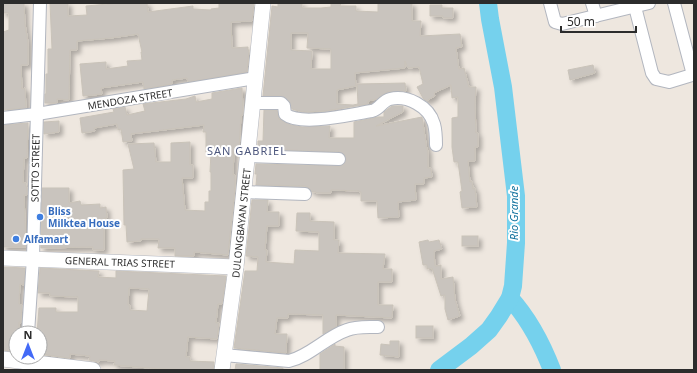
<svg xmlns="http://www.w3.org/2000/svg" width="697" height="373" font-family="'Noto Sans',sans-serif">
	<defs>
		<filter id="shadow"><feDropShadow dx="3.5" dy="3.5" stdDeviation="2" flood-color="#0004"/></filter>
	</defs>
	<rect width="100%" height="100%" fill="#eee7df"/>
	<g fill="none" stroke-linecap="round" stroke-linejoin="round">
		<g stroke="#75d1ed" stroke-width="18">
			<path d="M510 298C529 319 542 344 552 370"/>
			<polyline points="439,370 471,346 489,330 499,316 510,298 513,286 516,243 516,196 503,87 490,19 488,3"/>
		</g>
	</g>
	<g fill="#c9c4be" stroke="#c9c3b9" fill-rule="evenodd" filter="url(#shadow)">
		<polygon points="3,3 24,3 25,24 28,42 28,65 21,65 22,89 25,88 26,108 3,110 3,32 9,30 9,13 3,13"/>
		<polygon points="50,3 68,3 68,16 87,15 86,6 119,3 147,3 148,12 193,6 193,9 211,10 211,9 219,8 219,3 254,3 252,21 231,22 232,48 248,47 248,50 249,50 247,72 188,82 187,78 172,80 172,84 144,89 143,82 101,88 102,94 83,96 80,64 106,62 106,69 128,66 127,61 142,60 141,52 142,52 138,34 111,38 77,41 77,50 70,50 69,100 57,99 57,103 45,103 45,94 46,94 46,74 48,74 48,49 52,49"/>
		<path d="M278 3H302V8H321L331 7V3H341L340 6H356V11L378 12V3H412V21H421L420 36 460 34 462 47 456 48 459 69 464 68 469 87H476L475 105 476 133H478V147H475V161H468L470 182 472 181 473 189 475 188 477 207 462 208 460 192 462 191 458 162H454L452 147V118L458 117V97L452 98 451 85 434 93 435 96 426 101 423 98 417 87 423 84 419 67 408 68 405 61V68L355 73 356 86 337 90V104L353 105 358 104 357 84 405 83 406 91 387 92 377 99 368 101V104L326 111 303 112 292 109 289 101 282 96H263L272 6 278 7ZM291 33H308L307 48 331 49V69H311L312 51 291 50Z"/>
		<polygon points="430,5 442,5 442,8 453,8 453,18 443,18 443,16 430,16"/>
		<polygon points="593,65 595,73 570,80 568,70"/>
		<polygon points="242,88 243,108 243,115 241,115 239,151 234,151 233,175 235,175 235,188 228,255 194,252 194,256 175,256 175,248 158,248 159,239 141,239 141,241 127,242 126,225 124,225 123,170 134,169 128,144 154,143 156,162 171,162 171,143 190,142 190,165 193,165 193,178 182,178 185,210 205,211 205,202 209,202 209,191 211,191 211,172 210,172 211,152 206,152 206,132 203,132 204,125 131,134 132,141 123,142 121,129 118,130 117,124 94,128 95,131 82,133 80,118 114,112 113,109 125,107 127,115 145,111 143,104 186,99 195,96 196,102 212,99 212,93"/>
		<polygon points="392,106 403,106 403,112 376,126 422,117 427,150 428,150 428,168 431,168 432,177 424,178 424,184 415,184 416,200 398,202 399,217 378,218 377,201 361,201 361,192 359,192 359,191 331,190 331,193 316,193 316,192 312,192 309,188 305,186 256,185 257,174 255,174 256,164 339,166 343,165 346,160 345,155 339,152 258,149 258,141 263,141 264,110 277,110 279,119 291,125 302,127 330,126 329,138 354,138 354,122 378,117 384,117 384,112"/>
		<polygon points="59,121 59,132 44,134 44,122"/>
		<polygon points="28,123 27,158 24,158 23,183 26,183 26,187 27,187 27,195 24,195 26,247 3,247 3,125"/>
		<polygon points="42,188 69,188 69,203 80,201 81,205 100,204 100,208 106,207 107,218 104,218 104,250 93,250 93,247 41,248"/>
		<polygon points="252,200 268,200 267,212 279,212 279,226 267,226 265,250 267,250 266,262 294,264 295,250 319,251 319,232 296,231 297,213 310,213 310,221 334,222 334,240 339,240 338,253 385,254 383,269 392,269 392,282 378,282 378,305 393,305 392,318 336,315 336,327 323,334 323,315 288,314 288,318 277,318 275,334 287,334 286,353 234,348 245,271 257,271 258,257 246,256"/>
		<rect x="462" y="236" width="16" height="10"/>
		<polygon points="428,240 429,242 439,240 442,249 434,251 435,266 441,265 441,279 453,277 455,299 460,316 448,320 445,309 445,295 441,296 432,268 427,269 427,265 423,265 419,242"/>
		<polygon points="3,267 25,268 24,285 20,284 19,304 22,305 21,319 21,323 19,322 19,333 16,333 16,352 3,350"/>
		<path d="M40 268 99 271 98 277 116 278V271L226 276 222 304H218L216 323H219L217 339 188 337 186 357H190V361L214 362 213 370 161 369 114 365 115 361 99 360V362L89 360 90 356 70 354V358H68L40 354V333H37L39 308H56V312H78V297L50 296V293H38ZM129 288 149 289 147 311 130 310V305H128Z"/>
		<rect x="416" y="326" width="17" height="12"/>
		<polygon points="390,341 399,341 399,357 380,355 381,344 390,345"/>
		<polygon points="335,344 335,346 344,347 344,370 320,370 320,354"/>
		<polygon points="236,364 283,368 283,370 235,370"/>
	</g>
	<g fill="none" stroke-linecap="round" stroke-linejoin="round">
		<defs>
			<g id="minor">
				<polyline points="550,3 555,22 562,24 649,3"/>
				<polyline points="592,3 596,16"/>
				<polyline points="634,3 652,73 656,79 669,82 692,75 692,71 674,3"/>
				<path d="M253 103H281L284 106 285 114C301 127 352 114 372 111 380 109 382 101 390 99 407 95 429 106 434 124 436 131 436 138 436 145"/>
				<polyline points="3,118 37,114 256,78"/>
				<polyline points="248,156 339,159"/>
				<polyline points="244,192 305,194"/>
				<polyline points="28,333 33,258 40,3"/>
				<path d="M224 355 289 361C310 356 326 337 347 330 356 326 368 327 378 327"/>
			</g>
			<g id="tertiary">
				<polyline points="3,258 236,267"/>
				<polyline points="3,359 93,370"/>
				<polyline points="222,370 236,267 263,3"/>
			</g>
		</defs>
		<use href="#minor" stroke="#b2b6bf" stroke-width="14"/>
		<use href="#tertiary" stroke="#b2b6bf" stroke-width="16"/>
		<use href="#minor" stroke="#fff" stroke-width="12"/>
		<use href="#tertiary" stroke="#fff" stroke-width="15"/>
	</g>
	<g fill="#3f7fe0" stroke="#fff" stroke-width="1.5">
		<circle cx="40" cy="217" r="4"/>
		<circle cx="16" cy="239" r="4"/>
	</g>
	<g text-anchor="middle" stroke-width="4" stroke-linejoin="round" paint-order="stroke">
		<g font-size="10" fill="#2c2c2c" stroke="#fff">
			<text transform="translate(130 99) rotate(-9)" y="4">MENDOZA STREET</text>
			<text transform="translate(35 168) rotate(-89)" y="4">SOTTO STREET</text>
			<text transform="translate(241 223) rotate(-84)" y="4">DULONGBAYAN STREET</text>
			<text transform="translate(120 262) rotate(2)" y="4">GENERAL TRIAS STREET</text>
		</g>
		<g font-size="10" font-weight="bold" fill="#366cbe" stroke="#fff" text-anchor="start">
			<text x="48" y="215">Bliss<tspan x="48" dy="12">Milktea House</tspan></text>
			<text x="24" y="243">Alfamart</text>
		</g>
		<g font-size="11" letter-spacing="1" fill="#4d577d" stroke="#fff">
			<text x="247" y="155">SAN GABRIEL</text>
		</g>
		<g font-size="11" font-style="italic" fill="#10719d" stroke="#fff">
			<text transform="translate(514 213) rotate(-90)" y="4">Rio Grande</text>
		</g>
	</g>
	<rect width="697" height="373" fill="none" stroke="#2c2c2c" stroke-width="8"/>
	<g transform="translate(28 345)"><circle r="19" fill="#ffffff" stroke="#ababab"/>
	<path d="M0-3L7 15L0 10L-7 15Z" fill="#436af7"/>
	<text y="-6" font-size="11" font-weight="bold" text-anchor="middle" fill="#2c2c2c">N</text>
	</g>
	<path d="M561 26v6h75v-6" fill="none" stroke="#2c2c2c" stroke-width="2"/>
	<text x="567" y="26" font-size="12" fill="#2c2c2c" stroke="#ffffff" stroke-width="3" paint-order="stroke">50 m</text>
</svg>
